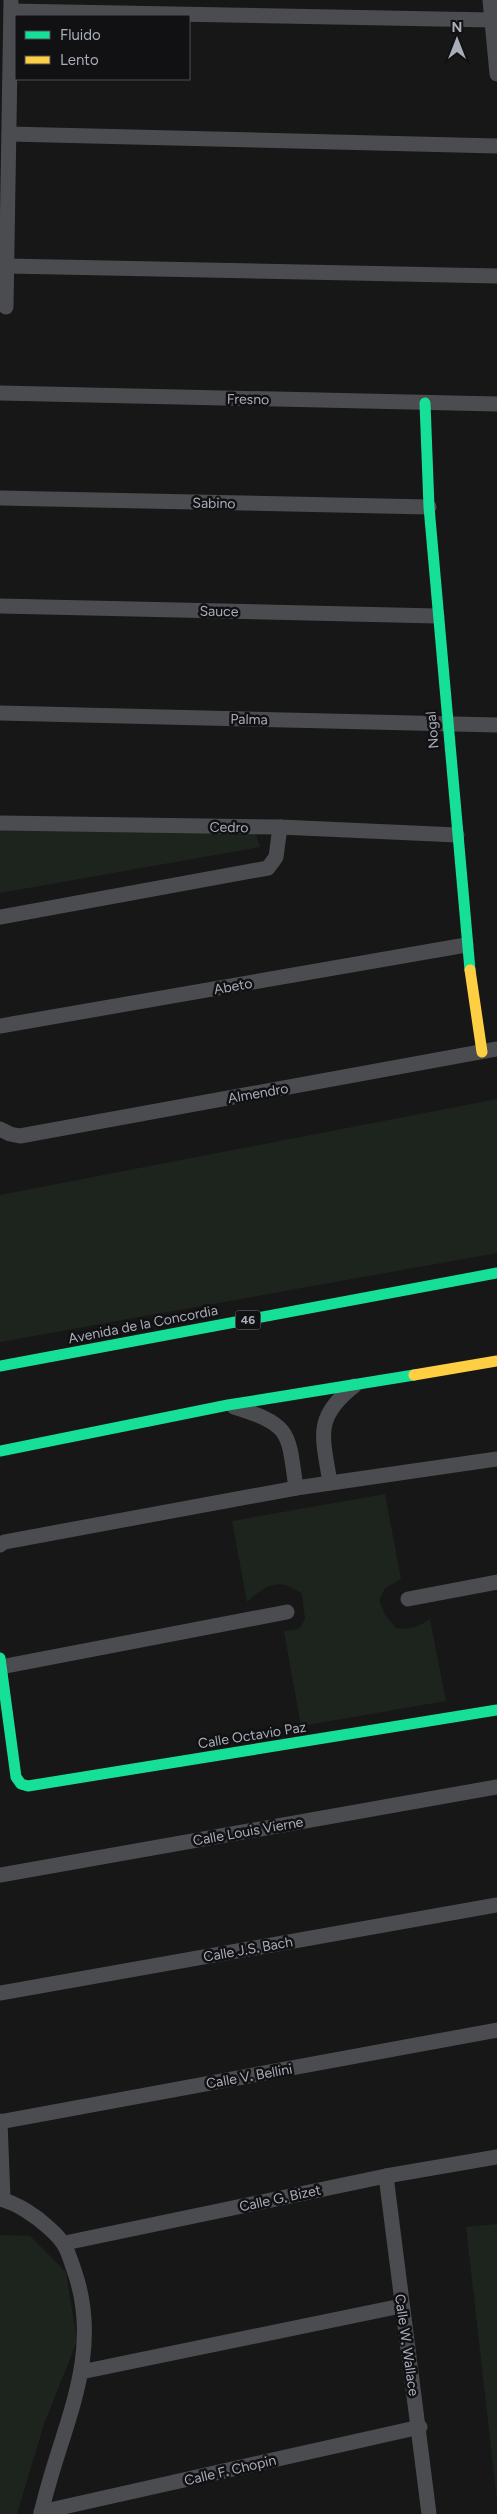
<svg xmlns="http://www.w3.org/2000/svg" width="497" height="2514" font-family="Figtree,sans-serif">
	<rect width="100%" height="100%" fill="#171717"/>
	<g fill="#1d241e">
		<polygon points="0,828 255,832 260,847 0,893"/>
		<polygon points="497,1099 497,1253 0,1342 0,1195"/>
		<path d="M385 1494 401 1579 385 1588 379 1600 385 1615 396 1628C410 1630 418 1627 430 1619L446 1701 301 1726 284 1631 299 1629 305 1619 302 1594C280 1577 266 1584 247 1602L232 1521Z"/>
		<polygon points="497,2224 497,2500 466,2227"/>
		<polygon points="0,2235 30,2236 66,2272 77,2341 44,2424 17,2514 0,2514"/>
	</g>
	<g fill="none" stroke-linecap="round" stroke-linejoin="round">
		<g stroke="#4b4c50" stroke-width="15">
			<polyline points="490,0 497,74"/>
			<polyline points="11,11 492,20"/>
			<polyline points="9,134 497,146"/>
			<polyline points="7,266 497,276"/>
			<polyline points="6,307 11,0"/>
			<polyline points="0,393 497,404"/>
			<polyline points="0,498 429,507"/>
			<polyline points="0,606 437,616"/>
			<polyline points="0,713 497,725"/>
			<polyline points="0,823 280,827 457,835"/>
			<polyline points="0,917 268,868 276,857 280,827"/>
			<polyline points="0,1026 466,945"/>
			<polyline points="0,1129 10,1134 20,1136 497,1049"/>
			<path d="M234 1407C292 1425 288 1432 296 1488"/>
			<path d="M330 1483C323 1437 313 1418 354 1386"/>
			<polyline points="0,1545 4,1542 296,1488 497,1459"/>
			<polyline points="408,1599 497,1582"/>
			<polyline points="1,1667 287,1612"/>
			<polyline points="0,1875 497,1787"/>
			<polyline points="0,1993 497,1905"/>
			<polyline points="0,2121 3,2199"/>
			<polyline points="0,2122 497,2030"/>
			<polyline points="386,2176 429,2514"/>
			<path d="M0 2199C17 2203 36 2216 49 2228 67 2244 67 2250 75 2273 104 2359 59 2431 41 2514"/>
			<polyline points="65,2243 386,2176 497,2157"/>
			<polyline points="81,2372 401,2306"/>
			<polyline points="41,2512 420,2427"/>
		</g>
		<g stroke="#16e098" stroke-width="11">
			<polyline points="425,403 429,507 470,970"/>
			<polyline points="0,1366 497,1273"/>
			<polyline points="0,1451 228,1405 414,1375"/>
			<polyline points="0,1658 16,1777 21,1784 28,1786 497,1710"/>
		</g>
		<g stroke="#ffcf43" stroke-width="11">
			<polyline points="470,970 482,1052"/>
			<polyline points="414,1375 497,1361"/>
		</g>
	</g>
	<g text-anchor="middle" stroke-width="5" stroke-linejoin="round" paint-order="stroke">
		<rect fill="#111113" stroke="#7b7e86" stroke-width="1" x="235.5" y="1310.5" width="25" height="19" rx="4"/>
		<g font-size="12" font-weight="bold" fill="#a8adb8">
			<text x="248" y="1324">46</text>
		</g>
		<g font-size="14" fill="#a8adb8" stroke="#111113">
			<text transform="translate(248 399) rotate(1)" y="5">Fresno</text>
			<text transform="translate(214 503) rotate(1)" y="5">Sabino</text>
			<text transform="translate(219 611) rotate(1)" y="5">Sauce</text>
			<text transform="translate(249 719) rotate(1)" y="5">Palma</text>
			<text transform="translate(432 730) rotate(-95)" y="5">Nogal</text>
			<text transform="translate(229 827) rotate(1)" y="5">Cedro</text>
			<text transform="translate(233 986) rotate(-10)" y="5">Abeto</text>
			<text transform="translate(258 1093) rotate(-10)" y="5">Almendro</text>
			<text transform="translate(143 1324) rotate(-11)" y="5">Avenida de la Concordia</text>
			<text transform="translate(252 1735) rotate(-9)" y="5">Calle Octavio Paz</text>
			<text transform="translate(248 1831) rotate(-10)" y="5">Calle Louis Vierne</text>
			<text transform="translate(248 1949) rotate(-10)" y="5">Calle J.S. Bach</text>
			<text transform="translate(249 2076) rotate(-10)" y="5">Calle V. Bellini</text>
			<text transform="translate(280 2198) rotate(-12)" y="5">Calle G. Bizet</text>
			<text transform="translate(407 2345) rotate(82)" y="5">Calle W. Wallace</text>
			<text transform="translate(230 2470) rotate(-13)" y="5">Calle F. Chopin</text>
		</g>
	</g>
	<rect x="15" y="15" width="175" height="65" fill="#111113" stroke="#4d4f55"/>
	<rect x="25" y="31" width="25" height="8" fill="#16e098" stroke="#4d4f55"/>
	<text x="60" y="40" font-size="15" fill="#a8adb8">Fluido</text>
	<rect x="25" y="56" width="25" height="8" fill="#ffcf43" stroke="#4d4f55"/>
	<text x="60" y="65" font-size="15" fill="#a8adb8">Lento</text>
	<g transform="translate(457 40)" stroke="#111113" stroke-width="4" paint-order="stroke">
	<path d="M0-4L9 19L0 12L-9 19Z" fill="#a8adb8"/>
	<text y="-8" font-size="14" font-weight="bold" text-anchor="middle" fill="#a8adb8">N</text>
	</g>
</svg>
